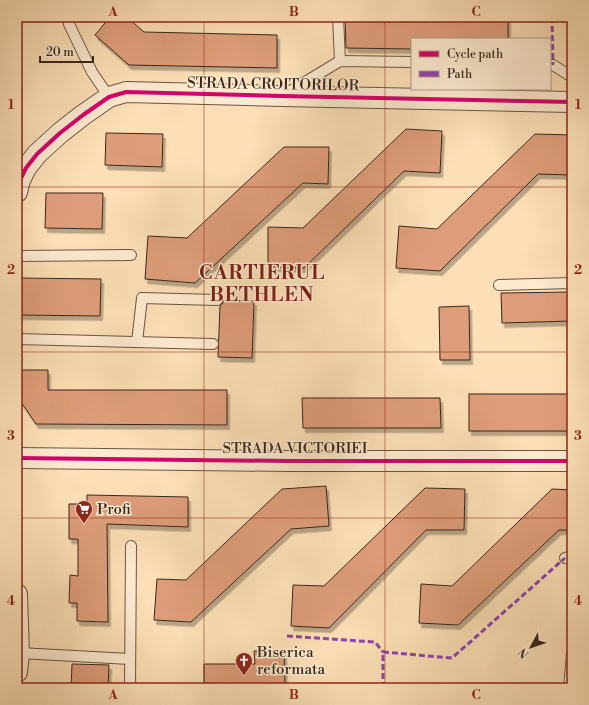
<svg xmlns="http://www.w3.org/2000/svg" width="589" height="705" font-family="'Libre Bodoni',serif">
	<defs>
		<filter id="shadow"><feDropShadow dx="2.5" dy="4.5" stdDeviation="0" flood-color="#0004"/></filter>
	</defs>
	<rect width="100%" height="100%" fill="#fcdfb6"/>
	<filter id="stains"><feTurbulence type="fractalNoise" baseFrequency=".005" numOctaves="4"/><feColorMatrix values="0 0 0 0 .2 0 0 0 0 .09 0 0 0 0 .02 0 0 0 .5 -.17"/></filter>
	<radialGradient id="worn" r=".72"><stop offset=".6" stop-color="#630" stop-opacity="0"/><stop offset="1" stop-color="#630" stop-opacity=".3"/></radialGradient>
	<g fill="#de9d7a" stroke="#39271c" filter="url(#shadow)">
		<polygon points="110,17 127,17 144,32 277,35 277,68 129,65 95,35"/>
		<polygon points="345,17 508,17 508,39 412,39 412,49 346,48"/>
		<polygon points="406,129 442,131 440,173 404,171 304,268 268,267 268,227 303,228"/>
		<polygon points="106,133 163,134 162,167 105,165"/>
		<polygon points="535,134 572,135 572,175 538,174 440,271 396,268 399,226 437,229"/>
		<polygon points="284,147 329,147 328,184 303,183 195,283 145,279 148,236 187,238"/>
		<polygon points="46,193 103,193 102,229 45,228"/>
		<polygon points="20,278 101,279 100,316 20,315"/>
		<polygon points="572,292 572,321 502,323 501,293"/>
		<polygon points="223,300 254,301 252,358 218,357 220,306 223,303"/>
		<polygon points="469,306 470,360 440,360 439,307"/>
		<polygon points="20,370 48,370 48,390 227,390 227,425 36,424 21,402"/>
		<rect x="469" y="394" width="103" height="37"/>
		<polygon points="302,398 440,398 441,428 303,428"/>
		<polygon points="326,486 329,526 291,529 191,622 154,620 157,579 186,580 282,489"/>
		<polygon points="425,488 465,489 464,530 426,530 329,628 291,626 293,585 324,586"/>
		<polygon points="552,489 572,490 572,530 559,530 458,625 419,623 421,584 452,586"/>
		<polygon points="87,495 188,497 188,527 107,524 108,622 77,621 77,603 69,603 70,575 78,576 78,539 69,539 69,504 87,504"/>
		<polygon points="254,651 284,651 285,688 204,688 204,664 255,664"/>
		<polygon points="72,664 109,665 108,688 71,688"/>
	</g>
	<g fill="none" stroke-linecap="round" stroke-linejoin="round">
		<defs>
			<g id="service">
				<polyline points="68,17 69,24 92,72 109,97"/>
				<polyline points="338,17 340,61"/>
				<polyline points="550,65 553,65 572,77"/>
				<polyline points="287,93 340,61 412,62"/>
				<polyline points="17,256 131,255"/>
				<polyline points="499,285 572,283"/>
				<polyline points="17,339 213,344"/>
				<polyline points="137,342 142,298 217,300"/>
				<polyline points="565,558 572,556"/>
				<polyline points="19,653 130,659"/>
				<polyline points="130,688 131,546"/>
				<polyline points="569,688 572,654"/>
			</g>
			<g id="minor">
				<polyline points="17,192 20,180 26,168 37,154 60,133 83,115 109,97 126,92 282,96 572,102"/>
				<polyline points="17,458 290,461 572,461"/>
				<polyline points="17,594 19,653 17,672"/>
			</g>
		</defs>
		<use href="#service" stroke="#6a5542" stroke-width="12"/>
		<use href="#minor" stroke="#6a5542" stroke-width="22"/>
		<use href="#service" stroke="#fdead0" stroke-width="10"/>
		<use href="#minor" stroke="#fdead0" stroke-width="20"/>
		<g stroke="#8e44ad" stroke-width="3" stroke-dasharray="6 3" stroke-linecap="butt">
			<polyline points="552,17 553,65"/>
			<polyline points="287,636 375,642 383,652"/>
			<polyline points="383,688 383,652 452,658 565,558"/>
		</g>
		<defs>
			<g id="cycleway">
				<polyline points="17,192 20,180 26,168 37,154 60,133 83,115 109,97 126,92 282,96 572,102"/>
				<polyline points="17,458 290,461 572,461"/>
			</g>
		</defs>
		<use href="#cycleway" stroke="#fdead0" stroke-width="6"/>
		<use href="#cycleway" stroke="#d6006c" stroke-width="4"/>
	</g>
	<path fill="none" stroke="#8f2418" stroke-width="1" stroke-opacity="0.55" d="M204 17V688M385 17V688M17 187H572M17 352H572M17 518H572"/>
	<defs>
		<symbol id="supermarket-pin" viewBox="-11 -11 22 30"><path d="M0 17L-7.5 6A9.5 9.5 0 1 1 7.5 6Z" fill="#8f2418" stroke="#fdead0"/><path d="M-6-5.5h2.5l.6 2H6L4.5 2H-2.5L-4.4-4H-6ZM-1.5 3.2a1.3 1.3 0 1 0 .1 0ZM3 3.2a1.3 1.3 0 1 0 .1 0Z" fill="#fff"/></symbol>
		<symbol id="church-pin" viewBox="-11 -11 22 30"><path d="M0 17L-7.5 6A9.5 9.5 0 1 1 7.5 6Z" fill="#8f2418" stroke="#fdead0"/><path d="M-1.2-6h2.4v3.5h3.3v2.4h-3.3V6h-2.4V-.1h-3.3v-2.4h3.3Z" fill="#fff"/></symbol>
	</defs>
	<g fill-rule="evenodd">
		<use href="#supermarket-pin" x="74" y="499" width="20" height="27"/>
		<use href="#church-pin" x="234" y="651" width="20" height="27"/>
	</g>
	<g text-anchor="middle" stroke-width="3" stroke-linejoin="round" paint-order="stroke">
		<g font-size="15" fill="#39271c" stroke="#fdead0">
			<text transform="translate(273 84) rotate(1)" y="5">STRADA CROITORILOR</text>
			<text x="295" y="453">STRADA VICTORIEI</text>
		</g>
		<g font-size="15" fill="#39271c" stroke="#fdead0" text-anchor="start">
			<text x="97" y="514">Profi</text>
			<text x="257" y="657">Biserica<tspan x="257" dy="17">reformata</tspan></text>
		</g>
		<g font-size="19" font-weight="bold" letter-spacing="1" fill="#7a1f14" stroke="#fdead0">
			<text x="262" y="279">CARTIERUL<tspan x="262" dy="22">BETHLEN</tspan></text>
		</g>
	</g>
	<rect width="589" height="705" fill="none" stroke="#fcdfb6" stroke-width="44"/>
	<rect x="411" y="38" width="140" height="52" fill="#fdead0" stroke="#af9c88"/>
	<rect x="419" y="51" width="20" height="6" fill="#d6006c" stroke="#af9c88"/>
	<text x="447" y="58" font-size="12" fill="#39271c">Cycle path</text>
	<rect x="419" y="71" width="20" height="6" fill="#8e44ad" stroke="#af9c88"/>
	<text x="447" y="78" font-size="12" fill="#39271c">Path</text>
	<g transform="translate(531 647) rotate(230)" stroke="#fdead0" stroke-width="3" paint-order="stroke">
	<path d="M0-3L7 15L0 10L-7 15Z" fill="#39271c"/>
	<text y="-6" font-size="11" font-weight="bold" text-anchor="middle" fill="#39271c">N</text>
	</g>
	<path d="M40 56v6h53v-6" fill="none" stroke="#39271c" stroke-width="2"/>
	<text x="46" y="56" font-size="12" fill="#39271c" stroke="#fdead0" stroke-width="3" paint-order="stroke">20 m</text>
	<rect x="22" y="22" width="545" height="661" fill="none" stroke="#8f2418" stroke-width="1.5"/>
	<g font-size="13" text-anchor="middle" font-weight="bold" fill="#8f2418">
		<text x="113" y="16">A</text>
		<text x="294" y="16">B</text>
		<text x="476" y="16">C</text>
		<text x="11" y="109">1</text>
		<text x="578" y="109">1</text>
		<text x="11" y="274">2</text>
		<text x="578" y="274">2</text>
		<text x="11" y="440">3</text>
		<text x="578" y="440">3</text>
		<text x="11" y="605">4</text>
		<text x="578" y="605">4</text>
		<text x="113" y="699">A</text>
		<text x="294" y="699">B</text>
		<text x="476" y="699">C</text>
	</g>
	<rect width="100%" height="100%" filter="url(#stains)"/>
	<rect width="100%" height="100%" fill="url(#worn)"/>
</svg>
